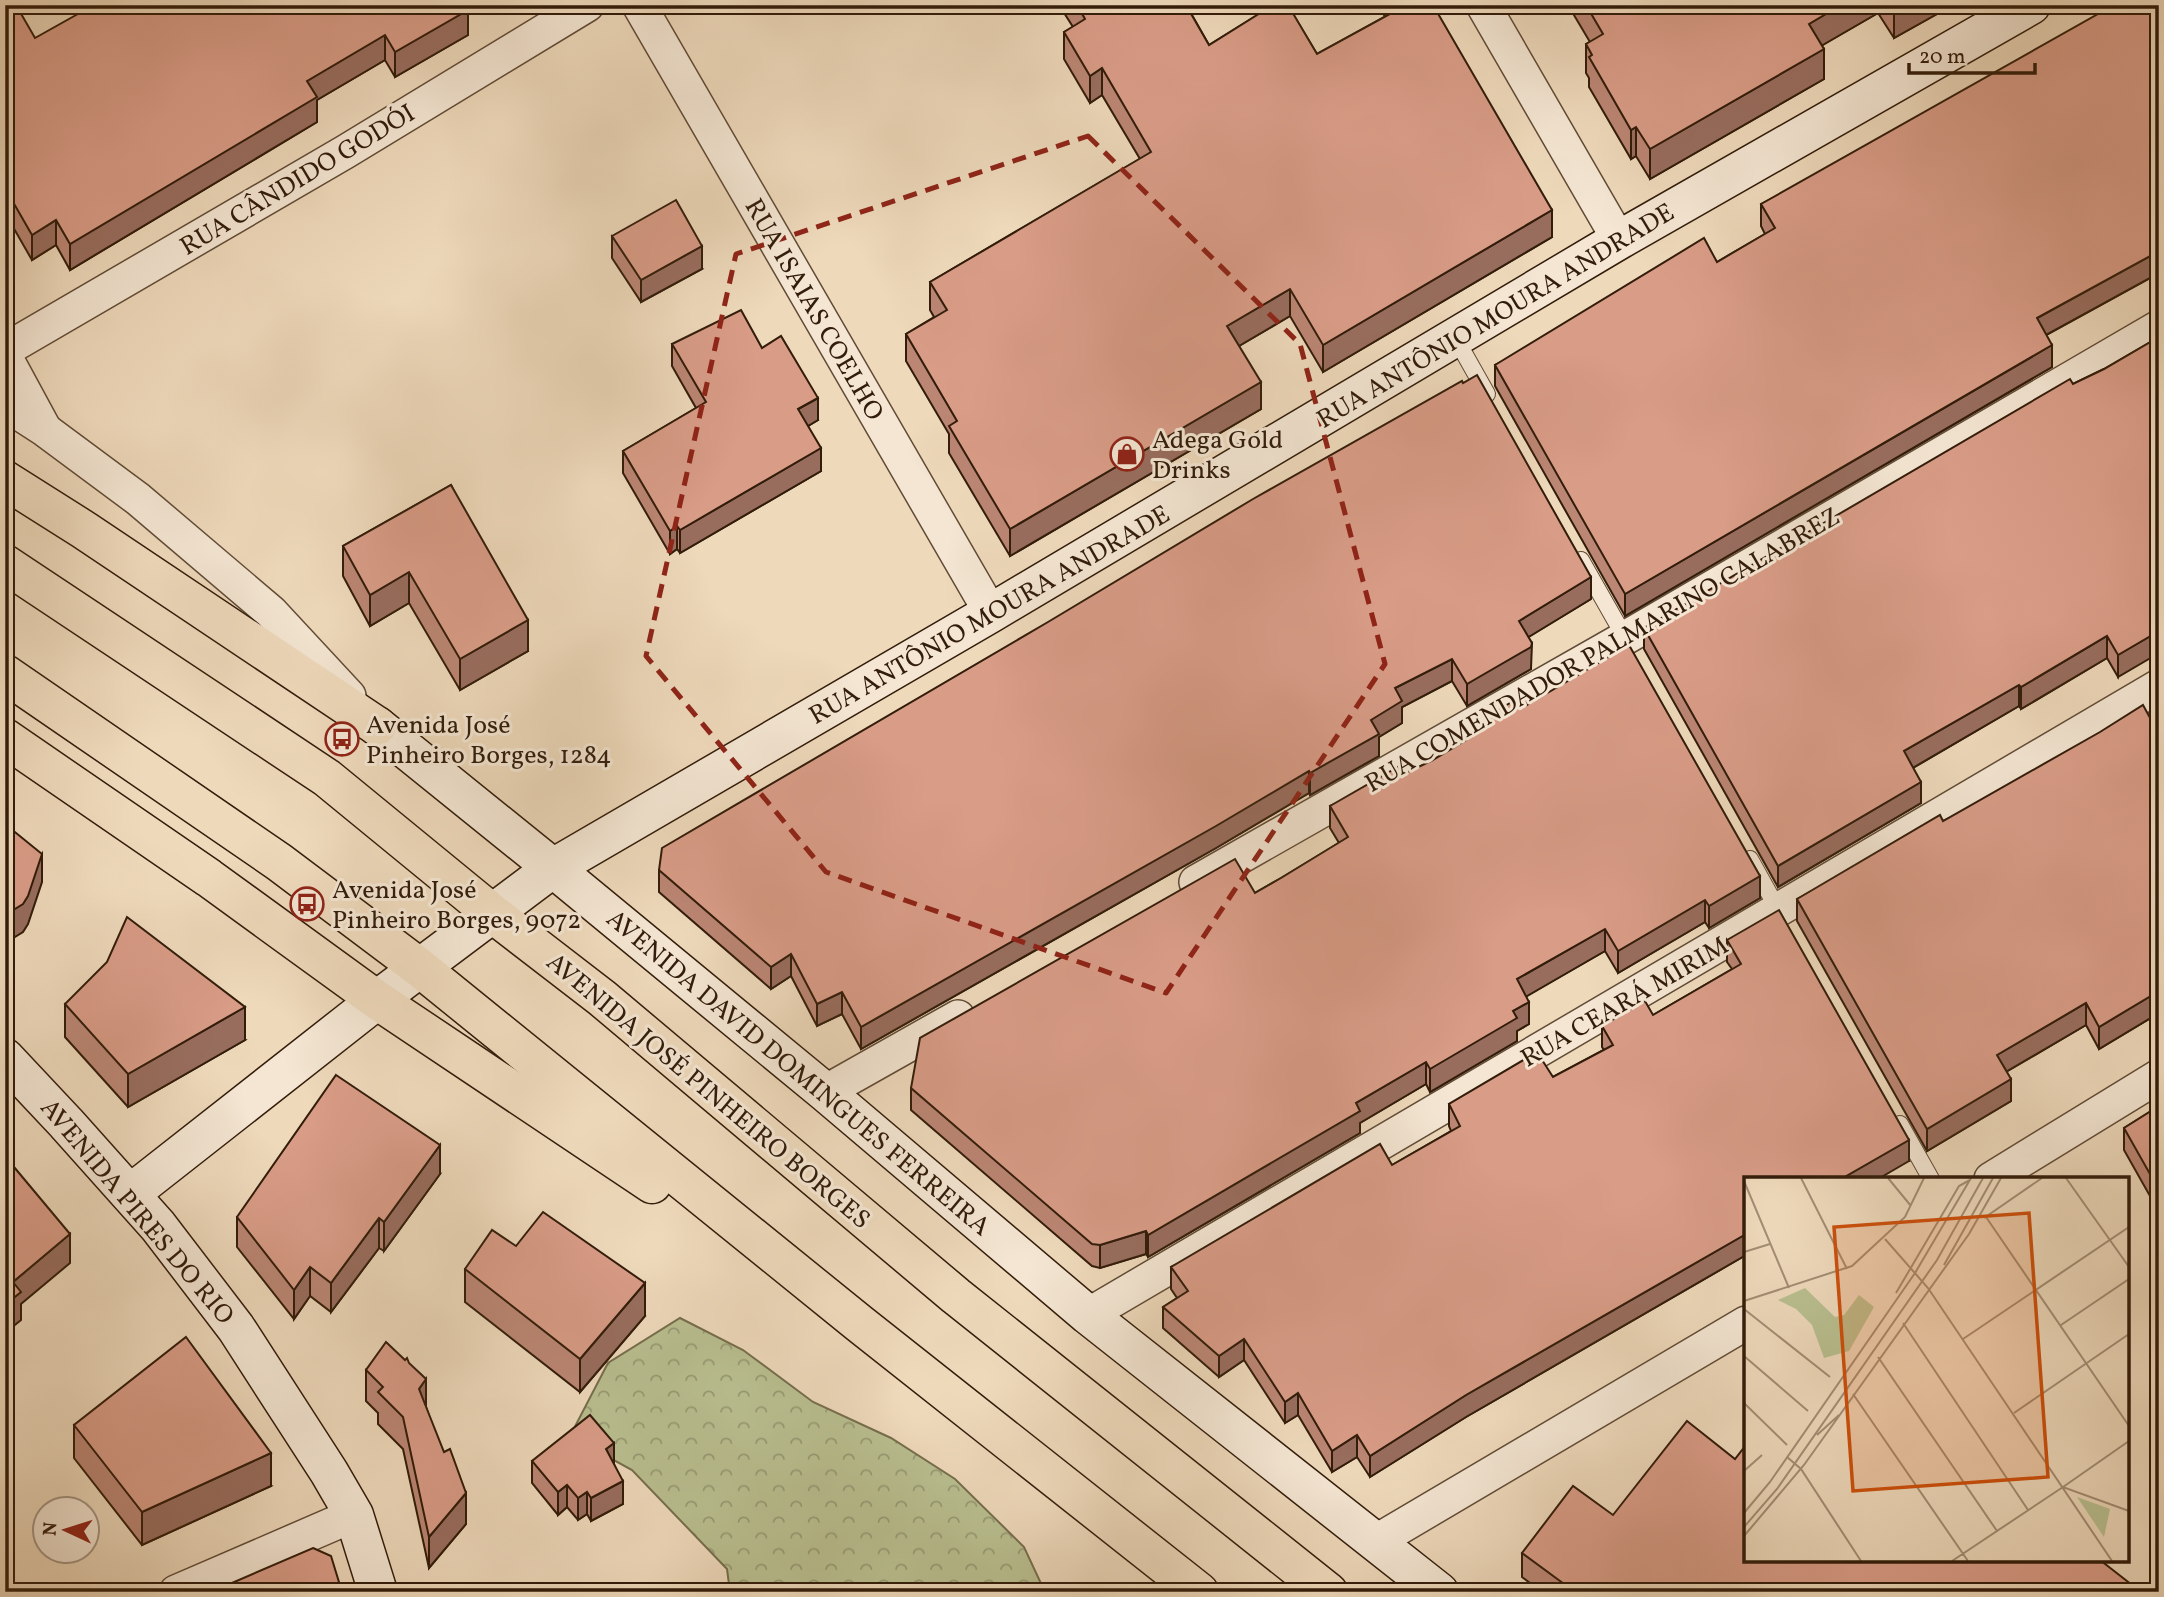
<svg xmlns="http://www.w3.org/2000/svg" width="2164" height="1597" font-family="Vollkorn,serif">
	<defs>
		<pattern id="forest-crowns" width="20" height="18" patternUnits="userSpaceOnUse" patternTransform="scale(1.75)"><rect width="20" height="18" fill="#b9bf90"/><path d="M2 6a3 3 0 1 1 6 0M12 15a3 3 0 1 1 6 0" fill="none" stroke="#979a74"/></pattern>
	</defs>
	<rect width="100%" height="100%" fill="#eed9bb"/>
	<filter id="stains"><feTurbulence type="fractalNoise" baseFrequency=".00286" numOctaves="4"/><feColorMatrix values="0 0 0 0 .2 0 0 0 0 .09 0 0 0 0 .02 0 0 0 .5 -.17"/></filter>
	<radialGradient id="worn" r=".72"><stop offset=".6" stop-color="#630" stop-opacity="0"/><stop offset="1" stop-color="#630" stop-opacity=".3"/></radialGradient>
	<polygon fill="url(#forest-crowns)" stroke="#766e4d" stroke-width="2" points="680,1318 743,1350 813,1402 891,1438 955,1479 1024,1547 1045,1592 730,1592 727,1569 632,1470 570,1436 608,1363"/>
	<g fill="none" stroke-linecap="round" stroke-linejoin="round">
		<defs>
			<g id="lane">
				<polyline points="1456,339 1487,394"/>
				<polyline points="1581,560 1627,641"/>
				<polyline points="1750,859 1780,913"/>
				<polyline points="1900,1124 1931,1179"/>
			</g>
			<g id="street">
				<polyline points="639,5 991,613"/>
				<polyline points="1483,5 1619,240"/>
				<polyline points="5,350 345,152 587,5"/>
				<polyline points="5,356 44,428"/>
				<polyline points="5,404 45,430 138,499 271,612 349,696"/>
				<polyline points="1196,882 1625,638 2159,327"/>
				<polyline points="825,1092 958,1017"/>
				<polyline points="1991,1179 2159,1076"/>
				<polyline points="1088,1315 2159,686"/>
				<polyline points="1375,1542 1746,1323"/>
				<polyline points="176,1592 354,1515"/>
			</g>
			<g id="secondary">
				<polyline points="377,726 553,868 825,1092 1088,1315 1439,1592"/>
				<polyline points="5,1058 66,1123 158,1226 236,1328 329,1472 354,1515 378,1592"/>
				<polyline points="130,1194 377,1000 553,868 991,613 1619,240 2031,5"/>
			</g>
			<g id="primary">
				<polyline points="5,480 84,530 377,726"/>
				<polyline points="5,564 327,778 493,914 602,998 956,1296 1328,1592"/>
				<polyline points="5,674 279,862 420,968 860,1324 1199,1592"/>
				<polyline points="5,738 209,878 377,1000 652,1184"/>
			</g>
		</defs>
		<use href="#lane" stroke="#614b36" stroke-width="18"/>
		<use href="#street" stroke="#614b36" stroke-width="36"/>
		<use href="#secondary" stroke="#321c0a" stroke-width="41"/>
		<use href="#primary" stroke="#321c0a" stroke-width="41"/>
		<use href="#lane" stroke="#f4e6d3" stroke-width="16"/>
		<use href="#street" stroke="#f4e6d3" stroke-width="33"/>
		<use href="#secondary" stroke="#f4e6d3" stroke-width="38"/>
		<use href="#primary" stroke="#eed9bb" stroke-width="38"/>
	</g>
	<g fill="#bb8674" stroke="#321c0a" stroke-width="2">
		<polygon points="5,5 35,38 467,8 468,35 395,77 385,60 317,100 317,122 70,270 56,245 32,260 9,220 9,217 5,211"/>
		<polygon points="1059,5 1192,5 1188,8 1209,45 1259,14 1254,5 1307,5 1293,14 1317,54 1385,17 1379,5 1433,5 1552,237 1323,372 1290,316 1239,346 1261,409 1010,556 949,453 949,434 906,361 906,334 934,317 930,310 930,282 1140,159 1102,95 1090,103 1064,59 1064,32 1073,27"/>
		<polygon points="1568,5 1953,5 1894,38 1878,13 1822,45 1824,79 1650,179 1636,156 1631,159 1589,87 1589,78 1586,73 1586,44 1590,42"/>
		<polygon points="2159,5 2159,292 2150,278 2046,335 2052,367 1625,616 1495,386 1495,365 1717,262 1765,234 1761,226 1761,204"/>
		<polygon points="612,236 702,269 641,302 612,258"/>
		<polygon points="2159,337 2118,677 2107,658 2021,709 2019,706 1913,768 1921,803 1778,887 1644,649 1644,628 2073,384 2104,369"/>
		<polygon points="672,344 762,348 818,420 808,426 821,471 680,553 677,549 670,554 623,473 623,451 696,408 672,366"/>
		<polygon points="451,485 528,651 460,690 409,603 370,626 343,576 343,546"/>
		<polygon points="1591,599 1528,637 1531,669 1467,706 1452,681 1402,707 1402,723 1379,737 1379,756 1310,795 1309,793 1216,848 861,1049 842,1014 817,1026 791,976 771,989 659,892 659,870"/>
		<polygon points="1528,705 1760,898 1709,928 1705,922 1618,973 1605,951 1526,996 1529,1024 1517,1031 1517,1041 1430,1092 1426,1084 1360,1123 1360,1133 1148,1257 1146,1254 1100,1268 1092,1266 911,1110 911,1088 1281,878 1339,843 1330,828 1330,806 1402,775 1431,761 1487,728 1487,716"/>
		<polygon points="2159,725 2159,1013 2099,1049 2086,1025 2006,1072 2011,1101 1927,1151 1797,921 1797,899 1943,821"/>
		<polygon points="1727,940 1909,1161 1746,1179 1746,1255 1466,1417 1370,1477 1357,1457 1332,1472 1298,1415 1285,1423 1244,1360 1219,1377 1163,1328 1163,1307 1177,1298 1171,1289 1171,1267 1392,1165 1451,1131 1449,1126 1449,1104 1553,1077 1604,1050 1602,1047 1602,1026 1653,1015 1732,969 1727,962"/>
		<polygon points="65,1004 245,1040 128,1107 65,1037"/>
		<polygon points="2159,1106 2159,1212 2124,1150 2124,1128"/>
		<polygon points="440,1174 384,1251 379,1248 331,1312 310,1296 294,1319 237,1247 237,1217"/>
		<polygon points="516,1246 645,1316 580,1392 465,1302 465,1269"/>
		<polygon points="366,1370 426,1407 466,1524 429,1568 403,1449 378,1424 378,1413 366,1401"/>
		<polygon points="74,1425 271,1486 142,1545 74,1458"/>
		<polygon points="1735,1459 2141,1592 1542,1592 1522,1577 1522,1553 1613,1515"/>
		<polygon points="532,1461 614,1464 623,1504 591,1521 587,1514 578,1520 567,1507 558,1515 532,1483"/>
	</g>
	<g fill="#986d5e" stroke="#321c0a" stroke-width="2">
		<polygon points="1268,5 1307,5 1268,29"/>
		<polygon points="1841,5 1878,5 1878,13 1809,53 1809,24"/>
		<polygon points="1901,5 1953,5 1894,38 1894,9"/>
		<polygon points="468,10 468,35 395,77 395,52"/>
		<polygon points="385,35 385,60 317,100 317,122 70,270 70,244 307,81"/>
		<polygon points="1824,49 1824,79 1650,179 1650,149"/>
		<polygon points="1102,68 1102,95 1090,103 1090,76"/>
		<polygon points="1636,127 1636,156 1631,159 1631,130"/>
		<polygon points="1552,210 1552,237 1323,372 1323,345"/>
		<polygon points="56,220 56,245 32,260 32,235"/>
		<polygon points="702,246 702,269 641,302 641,280"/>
		<polygon points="2150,256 2150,278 2037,340 2037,318"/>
		<polygon points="1290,289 1290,316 1227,353 1227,326"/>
		<polygon points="2052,345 2052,367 1625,616 1625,594"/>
		<polygon points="1261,382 1261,409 1010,556 1010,529"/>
		<polygon points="818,398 818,420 798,432 798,409"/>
		<polygon points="821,448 821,471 680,553 680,530"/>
		<polygon points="677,526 677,549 670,554 670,531"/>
		<polygon points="409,572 409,603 370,626 370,595"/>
		<polygon points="1591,577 1591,599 1519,643 1519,621"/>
		<polygon points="528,620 528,651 460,690 460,659"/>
		<polygon points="2159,631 2159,653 2118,677 2118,655"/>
		<polygon points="2107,636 2107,658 2021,709 2021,687"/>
		<polygon points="1532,643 1531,669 1467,706 1467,684"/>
		<polygon points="1452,659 1452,681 1402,707 1402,723 1379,737 1379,756 1310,795 1310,773 1395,688"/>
		<polygon points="2019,685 2019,706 1904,773 1904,751"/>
		<polygon points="1309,771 1309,793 1216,848 861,1049 861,1027"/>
		<polygon points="1921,782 1921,803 1778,887 1778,866"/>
		<polygon points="42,854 42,882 28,924 23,932 5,943 5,915"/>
		<polygon points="1760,876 1760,898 1709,928 1709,906"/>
		<polygon points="1705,900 1705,922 1618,973 1618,951"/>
		<polygon points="1605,929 1605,951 1517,1002 1517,979"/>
		<polygon points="791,954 791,976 771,989 771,967"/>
		<polygon points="2159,991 2159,1013 2099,1049 2099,1027"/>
		<polygon points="842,992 842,1014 817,1026 817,1004"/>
		<polygon points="1529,1002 1529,1024 1517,1031 1517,1041 1430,1092 1430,1069 1513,1011"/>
		<polygon points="2086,1003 2086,1025 1997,1077 1997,1055"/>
		<polygon points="245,1007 245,1040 128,1107 128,1074"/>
		<polygon points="1426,1062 1426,1084 1360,1123 1360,1133 1148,1257 1148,1235 1356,1103"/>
		<polygon points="2011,1079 2011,1101 1927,1151 1927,1129"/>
		<polygon points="1909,1140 1909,1161 1878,1179 1841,1179"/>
		<polygon points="440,1145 440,1174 384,1251 384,1222"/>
		<polygon points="379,1218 379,1248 331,1312 331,1283"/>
		<polygon points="1146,1231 1146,1254 1100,1268 1100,1245"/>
		<polygon points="70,1234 70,1263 21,1304 21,1320 5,1333 5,1305 13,1282"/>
		<polygon points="1746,1234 1746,1255 1466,1417 1370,1477 1370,1456 1466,1395"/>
		<polygon points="310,1267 310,1296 294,1319 294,1290"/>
		<polygon points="645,1283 645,1316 580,1392 580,1359"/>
		<polygon points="1244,1339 1244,1360 1219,1377 1219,1356"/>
		<polygon points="426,1379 426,1410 419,1389"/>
		<polygon points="1298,1393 1298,1415 1285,1423 1285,1402"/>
		<polygon points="1357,1435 1357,1457 1332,1472 1332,1451"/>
		<polygon points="614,1443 614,1466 606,1449"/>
		<polygon points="271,1453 271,1486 142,1545 142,1512"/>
		<polygon points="623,1481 623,1504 591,1521 591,1498"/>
		<polygon points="567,1485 567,1507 558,1515 558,1492"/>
		<polygon points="587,1492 587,1514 578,1520 578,1498"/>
		<polygon points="466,1493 466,1524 429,1568 429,1537"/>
	</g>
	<g fill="#d99c87" stroke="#321c0a" stroke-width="2">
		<polygon points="5,5 16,5 35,38 94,5 465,5 468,10 395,52 385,35 307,81 317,97 70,244 56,220 32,235 9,195 10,194 5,186"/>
		<polygon points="1077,5 1186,5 1209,45 1273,5 1288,5 1317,54 1397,10 1394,5 1433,5 1552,210 1323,345 1290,289 1227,326 1261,382 1010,529 949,426 957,421 906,334 947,310 930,282 1151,152 1102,68 1090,76 1064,32 1085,19"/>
		<polygon points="1586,5 1841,5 1809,24 1824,49 1650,149 1636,127 1631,130 1589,57 1592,55 1586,44 1603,34"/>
		<polygon points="1892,5 1901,5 1894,9"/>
		<polygon points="2114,5 2159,5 2159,271 2150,256 2037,318 2052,345 1625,594 1495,365 1704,238 1717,262 1775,228 1761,204"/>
		<polygon points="676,200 702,246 641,280 612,236"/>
		<polygon points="741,310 762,348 781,336 818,398 798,409 821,448 680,530 677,526 670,531 623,451 706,402 672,344"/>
		<polygon points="2159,337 2159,631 2118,655 2107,636 2021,687 2019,685 1904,751 1921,782 1778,866 1644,628 2070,379 2073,384 2104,369"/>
		<polygon points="1477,375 1591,577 1519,621 1532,643 1531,647 1467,684 1452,659 1395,688 1402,701 1371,720 1379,734 1310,773 1309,771 1216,826 861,1027 842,992 817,1004 791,954 771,967 659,870 662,848 1048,622 1253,499 1462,381 1463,383"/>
		<polygon points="451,485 528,620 460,659 409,572 370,595 343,546"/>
		<polygon points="1629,645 1760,876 1709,906 1705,900 1618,951 1605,929 1517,979 1529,1002 1513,1011 1517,1018 1430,1069 1426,1062 1356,1103 1360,1111 1148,1235 1146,1231 1100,1245 1092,1244 911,1088 920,1038 1235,859 1255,893 1281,878 1348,837 1330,806 1398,767 1402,775 1431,761 1491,725 1487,716 1528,693 1527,705"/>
		<polygon points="2143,705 2155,727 2159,725 2159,991 2099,1027 2086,1003 1997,1055 2011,1079 1927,1129 1797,899 1940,815 1943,821 2100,732"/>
		<polygon points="5,824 42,854 28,896 23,904 5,915"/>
		<polygon points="1779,910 1909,1140 1841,1179 1746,1179 1746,1234 1466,1395 1370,1456 1357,1435 1332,1451 1298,1393 1285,1402 1244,1339 1219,1356 1163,1307 1188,1291 1171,1267 1380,1144 1392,1165 1460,1126 1449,1104 1537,1052 1553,1077 1613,1045 1602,1026 1645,1001 1653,1015 1741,964 1727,940"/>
		<polygon points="127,917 245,1007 128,1074 65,1004 107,962"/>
		<polygon points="336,1075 440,1145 384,1222 379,1218 331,1283 310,1267 294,1290 237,1217"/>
		<polygon points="2159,1106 2159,1190 2124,1128"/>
		<polygon points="9,1161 70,1234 13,1282 21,1292 5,1305 5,1163 6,1164"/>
		<polygon points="543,1212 645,1283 580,1359 465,1269 492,1230 516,1246"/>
		<polygon points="186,1337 271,1453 142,1512 74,1425"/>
		<polygon points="386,1342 405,1360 407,1358 409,1363 426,1379 419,1389 444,1452 450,1449 466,1493 429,1537 403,1417 378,1392 383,1387 366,1370"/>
		<polygon points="590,1415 614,1443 606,1449 623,1481 591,1498 587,1492 578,1498 567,1485 558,1492 532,1461"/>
		<polygon points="1687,1421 1735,1459 1746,1445 1746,1560 2100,1560 2141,1592 1575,1592 1522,1553 1573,1486 1613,1515"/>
		<polygon points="313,1548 331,1556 342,1592 211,1592"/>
	</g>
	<path fill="none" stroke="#8f2418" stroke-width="5" stroke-dasharray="14 9" stroke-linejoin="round" d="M1088 136 1300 344 1385 664 1166 993 826 872 646 656 736 254Z"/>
	<defs>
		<symbol id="shop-ring" viewBox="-11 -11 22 22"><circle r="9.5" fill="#f4e6d3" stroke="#8f2418" stroke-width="1.5"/><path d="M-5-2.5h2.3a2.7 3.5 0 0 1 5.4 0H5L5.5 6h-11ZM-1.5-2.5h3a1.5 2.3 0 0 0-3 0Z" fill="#8f2418"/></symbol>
		<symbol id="bus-ring" viewBox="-11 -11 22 22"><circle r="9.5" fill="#f4e6d3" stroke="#8f2418" stroke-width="1.5"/><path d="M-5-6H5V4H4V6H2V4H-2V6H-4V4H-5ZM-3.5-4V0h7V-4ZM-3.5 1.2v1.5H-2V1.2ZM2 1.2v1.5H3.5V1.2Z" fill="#8f2418"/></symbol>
	</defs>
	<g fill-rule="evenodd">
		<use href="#shop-ring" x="1108" y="435" width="38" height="38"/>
		<use href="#bus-ring" x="323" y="720" width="38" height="38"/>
		<use href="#bus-ring" x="288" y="885" width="38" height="38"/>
	</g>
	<g text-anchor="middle" stroke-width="6" stroke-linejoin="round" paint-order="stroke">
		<g font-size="26" fill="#321c0a" stroke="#f4e6d3">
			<text transform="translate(297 179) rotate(-31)" y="9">RUA CÂNDIDO GODÓI</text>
			<text transform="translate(815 309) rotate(60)" y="9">RUA ISAIAS COELHO</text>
			<text transform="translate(1495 315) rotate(-31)" y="9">RUA ANTÔNIO MOURA ANDRADE</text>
			<text transform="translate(989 614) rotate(-30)" y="9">RUA ANTÔNIO MOURA ANDRADE</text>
			<text transform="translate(1602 649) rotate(-30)" y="9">RUA COMENDADOR PALMARINO CALABREZ</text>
			<text transform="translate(1624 1001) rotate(-30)" y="9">RUA CEARÁ MIRIM</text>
			<text transform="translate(799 1072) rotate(40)" y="9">AVENIDA DAVID DOMINGUES FERREIRA</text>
			<text transform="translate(709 1090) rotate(40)" y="9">AVENIDA JOSÉ PINHEIRO BORGES</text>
			<text transform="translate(138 1211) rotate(50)" y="9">AVENIDA PIRES DO RIO</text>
		</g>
		<g font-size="26" fill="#321c0a" stroke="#f4e6d3" text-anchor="start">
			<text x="1152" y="448">Adega Gold<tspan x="1152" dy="30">Drinks</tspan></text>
			<text x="366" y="733">Avenida José<tspan x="366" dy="30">Pinheiro Borges, 1284</tspan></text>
			<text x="332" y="898">Avenida José<tspan x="332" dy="30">Pinheiro Borges, 9072</tspan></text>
		</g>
	</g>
	<g transform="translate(1744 1177)">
		<rect width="385" height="385" fill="#eed9bb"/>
		<path d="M61 111 91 140 100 138 115 118 130 130 105 174 80 181 68 148 52 132 34 123Z" fill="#b9bf90"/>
		<path d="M333 320 366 332 360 360Z" fill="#b9bf90"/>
		<path fill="none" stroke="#a38d74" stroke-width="2" d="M57 1 103 92M144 1 167 29M322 1 385 90M0 4 45 111M242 40 385 249M240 41 298 1M141 62 184 111 368 384M0 75 26 67M200 88 249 1M152 116 215 9 226 3M0 124 108 89 161 40 180 1M0 132 86 200M159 146 284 333M317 148 385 102M219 162 385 50M0 179 64 234M134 180 253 354M109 217 224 384M0 226 43 268M270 236 385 157M73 258 95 238M43 280 57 292 117 384M0 294 18 278M319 310 385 264M0 336 26 305 171 96 227 1M0 350 33 312 193 83 239 1M0 359 60 288 225 57 257 1M208 384 319 310 385 334"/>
		<path fill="#cd500c" fill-opacity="0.15" stroke="#cd500c" stroke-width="3.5" d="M285 36 304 300 109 314 90 50Z"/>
		<rect width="385" height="385" fill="none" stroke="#321c0a" stroke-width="3.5"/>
	</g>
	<rect width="2164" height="1597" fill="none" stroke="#eed9bb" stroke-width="28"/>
	<rect x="7" y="7" width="2150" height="1583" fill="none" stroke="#321c0a" stroke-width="3.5"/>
	<rect x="14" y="14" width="2136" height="1569" fill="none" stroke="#321c0a" stroke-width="2"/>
	<g transform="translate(66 1530) rotate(274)"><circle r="33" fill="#f4e6d3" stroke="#a69583" stroke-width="2"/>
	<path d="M0-5L12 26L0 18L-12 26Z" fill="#8f2418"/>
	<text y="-10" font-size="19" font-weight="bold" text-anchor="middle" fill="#321c0a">N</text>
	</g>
	<path d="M1909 63v10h126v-10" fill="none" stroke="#321c0a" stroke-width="3.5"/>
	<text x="1919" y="63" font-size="21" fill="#321c0a" stroke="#f4e6d3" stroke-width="5" paint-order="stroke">20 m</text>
	<rect width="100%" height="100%" filter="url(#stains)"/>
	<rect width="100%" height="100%" fill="url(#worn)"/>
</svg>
